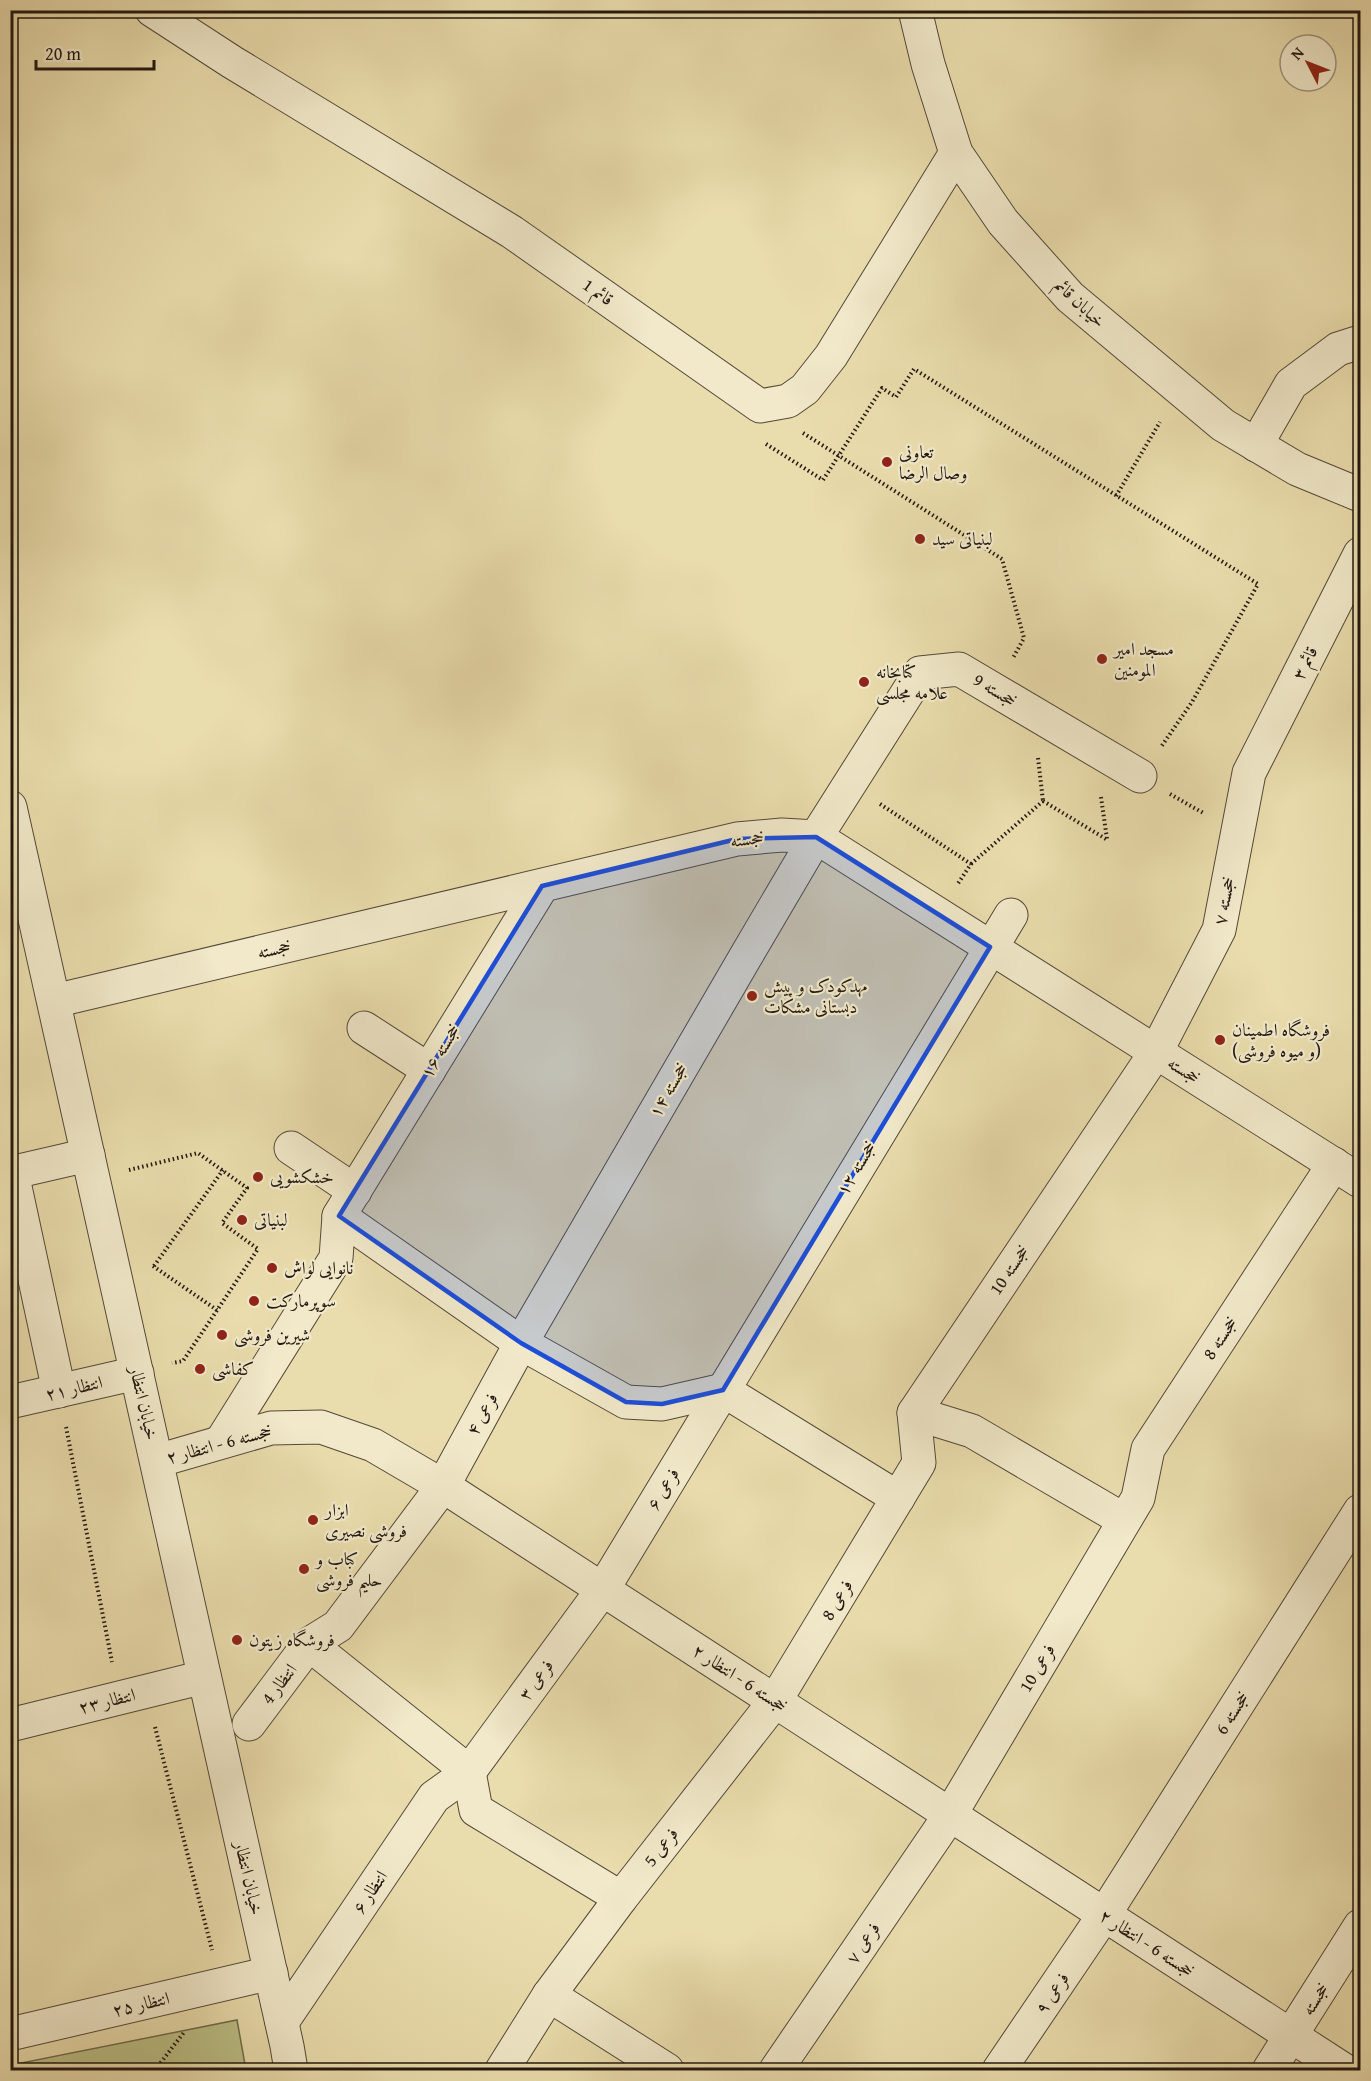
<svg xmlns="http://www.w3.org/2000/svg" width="1371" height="2081" font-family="'Gentium Book Plus',Amiri,serif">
	<rect width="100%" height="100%" fill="#eaddad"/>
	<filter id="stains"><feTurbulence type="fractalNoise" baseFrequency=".00333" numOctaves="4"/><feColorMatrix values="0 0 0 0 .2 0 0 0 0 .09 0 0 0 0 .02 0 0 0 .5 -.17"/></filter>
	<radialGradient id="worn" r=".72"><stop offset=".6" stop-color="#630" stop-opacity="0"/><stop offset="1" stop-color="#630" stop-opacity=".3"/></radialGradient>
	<polygon fill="#bcbf86" stroke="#6f6c4c" stroke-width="1.5" points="237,2020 246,2070 11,2070 11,2065"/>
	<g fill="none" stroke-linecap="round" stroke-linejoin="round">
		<defs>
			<g id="minor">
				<polyline points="152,10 232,62 512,232 760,406 788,401 805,389 831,356 956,153"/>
				<polyline points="915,10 928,64 956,153 1003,222 1070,297 1223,425 1297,469 1360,495"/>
				<polyline points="1256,445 1291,384 1338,349 1360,342"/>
				<polyline points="10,807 287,2046 291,2070"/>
				<polyline points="54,1001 737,839 782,835 816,837 1360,1181"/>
				<polyline points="364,1028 429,1070"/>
				<polyline points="291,1148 355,1191"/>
				<polyline points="10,1173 88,1155"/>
				<polyline points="12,1173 59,1391"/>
				<polyline points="339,1216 521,1343 626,1402 662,1404 723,1390 898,1498"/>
				<polyline points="10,1402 137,1373"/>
				<polyline points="914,1413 972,1431 1124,1520"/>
				<polyline points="221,1442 336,1258 339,1216 542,886"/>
				<polyline points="157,1461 271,1428 321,1427 373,1445 443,1486 1344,2070"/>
				<polyline points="309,1644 469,1772 476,1810 621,1898"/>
				<polyline points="249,1724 309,1644 338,1626 443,1486 521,1343 746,956 816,837 920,673 959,669 1140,776"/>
				<polyline points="10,1725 204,1677"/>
				<polyline points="549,1995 667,2070"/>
				<polyline points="282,2022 434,1797 469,1772 603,1589 1011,915"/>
				<polyline points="10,2034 271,1973"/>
				<polyline points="502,2070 549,1995 621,1898 775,1701 919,1463 914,1413 1156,1052 1219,930 1249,773 1360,554"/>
				<polyline points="776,2070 950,1815 1138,1498 1148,1449 1334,1164"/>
				<polyline points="999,2070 1104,1915 1360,1511"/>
				<polyline points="1269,2070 1360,1926"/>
			</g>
		</defs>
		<use href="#minor" stroke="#544938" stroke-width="35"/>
		<g stroke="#221811" stroke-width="4" stroke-dasharray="1.5 3" stroke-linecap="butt">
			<polyline points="803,433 1002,559 1024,638 1013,658"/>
			<polyline points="766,444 823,480 882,388 896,397 914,369 1258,584 1192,702 1161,747"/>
			<polyline points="1116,496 1160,422"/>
			<polyline points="1038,758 1043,801"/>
			<polyline points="1170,794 1205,814"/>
			<polyline points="1101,797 1107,839"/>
			<polyline points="1043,801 1106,839"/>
			<polyline points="880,804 971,864 957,885"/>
			<polyline points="971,864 1043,801"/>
			<polyline points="129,1170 198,1153 247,1188 222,1223 258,1249 183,1361 172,1363"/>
			<polyline points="153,1266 217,1310"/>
			<polyline points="154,1266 223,1170"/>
			<polyline points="66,1427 112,1662"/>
			<polyline points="155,1727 212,1950"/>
			<polyline points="155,2070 185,2031"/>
		</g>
		<use href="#minor" stroke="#f1e9ca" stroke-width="33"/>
	</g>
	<path fill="#1d4ed8" fill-opacity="0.2" stroke="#1d4ed8" stroke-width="4.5" stroke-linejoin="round" d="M816 837 990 947 723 1390 662 1404 626 1402 521 1343 339 1216 542 886 737 839Z"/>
	<g fill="#8f2418" stroke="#f1e9ca" stroke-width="2">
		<circle cx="887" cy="462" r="6"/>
		<circle cx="920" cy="539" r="6"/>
		<circle cx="1102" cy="659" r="6"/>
		<circle cx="864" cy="682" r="6"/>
		<circle cx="752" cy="996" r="6"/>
		<circle cx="1220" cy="1040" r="6"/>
		<circle cx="258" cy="1177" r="6"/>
		<circle cx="242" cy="1220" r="6"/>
		<circle cx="272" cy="1268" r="6"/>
		<circle cx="254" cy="1301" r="6"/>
		<circle cx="222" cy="1335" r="6"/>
		<circle cx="200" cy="1369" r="6"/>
		<circle cx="313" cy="1520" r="6"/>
		<circle cx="304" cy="1569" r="6"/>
		<circle cx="237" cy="1640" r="6"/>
	</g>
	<g text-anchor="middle" stroke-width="4.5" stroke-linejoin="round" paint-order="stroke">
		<g font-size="18" fill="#221811" stroke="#f1e9ca">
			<text transform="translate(598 292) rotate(35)" y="6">قائم 1</text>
			<text transform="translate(1080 303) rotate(43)" y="6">خیابان قائم</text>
			<text transform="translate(1305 663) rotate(-63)" y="6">قائم ۳</text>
			<text transform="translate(995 690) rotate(31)" y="6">خجسته 9</text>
			<text transform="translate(747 839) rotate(-8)" y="6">خجسته</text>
			<text transform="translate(1224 901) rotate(-79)" y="6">خجسته ۷</text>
			<text transform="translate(274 949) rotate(-13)" y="6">خجسته</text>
			<text transform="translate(440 1051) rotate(-59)" y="6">خجسته ۱۶</text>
			<text transform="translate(1184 1070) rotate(32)" y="6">خجسته</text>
			<text transform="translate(668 1090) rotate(-60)" y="6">خجسته ۱۴</text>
			<text transform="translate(856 1168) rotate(-59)" y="6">خجسته ۱۲</text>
			<text transform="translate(1009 1270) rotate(-56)" y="6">خجسته 10</text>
			<text transform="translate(1220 1338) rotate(-57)" y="6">خجسته 8</text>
			<text transform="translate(74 1388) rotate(-13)" y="6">انتظار ۲۱</text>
			<text transform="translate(144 1403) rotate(77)" y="6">خیابان انتظار</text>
			<text transform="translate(482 1414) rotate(-61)" y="6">فرعی ۴</text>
			<text transform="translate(219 1444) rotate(-15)" y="6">خجسته 6 - انتظار ۲</text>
			<text transform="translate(663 1489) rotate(-59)" y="6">فرعی ۶</text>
			<text transform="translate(837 1600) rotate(-59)" y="6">فرعی 8</text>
			<text transform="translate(1037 1668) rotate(-59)" y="6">فرعی 10</text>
			<text transform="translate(740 1678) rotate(33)" y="6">خجسته 6 - انتظار ۲</text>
			<text transform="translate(536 1680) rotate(-54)" y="6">فرعی ۳</text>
			<text transform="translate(279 1684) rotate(-53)" y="6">انتظار 4</text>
			<text transform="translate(107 1701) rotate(-14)" y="6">انتظار ۲۳</text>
			<text transform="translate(1232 1713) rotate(-58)" y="6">خجسته 6</text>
			<text transform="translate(661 1847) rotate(-52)" y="6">فرعی 5</text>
			<text transform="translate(249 1878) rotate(77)" y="6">خیابان انتظار</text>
			<text transform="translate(370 1892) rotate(-56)" y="6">انتظار ۶</text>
			<text transform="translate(863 1943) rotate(-56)" y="6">فرعی ۷</text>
			<text transform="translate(1147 1943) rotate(33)" y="6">خجسته 6 - انتظار ۲</text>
			<text transform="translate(1052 1993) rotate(-56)" y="6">فرعی ۹</text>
			<text transform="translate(1315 1999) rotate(-58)" y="6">خجسته</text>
			<text transform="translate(141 2004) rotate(-13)" y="6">انتظار ۲۵</text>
		</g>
		<g font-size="18" fill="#221811" stroke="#f1e9ca" text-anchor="start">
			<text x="899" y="458">تعاونی<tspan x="899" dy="21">وصال الرضا</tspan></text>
			<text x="932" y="545">لبنیاتی سید</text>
			<text x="1114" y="655">مسجد امیر<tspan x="1114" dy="21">المومنین</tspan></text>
			<text x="876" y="678">کتابخانه<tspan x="876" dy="21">علامه مجلسی</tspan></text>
			<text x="764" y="992">مهدکودک و پیش<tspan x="764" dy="21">دبستانی مشکات</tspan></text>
			<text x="1232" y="1036">فروشگاه اطمینان<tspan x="1232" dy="21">(و میوه فروشی)</tspan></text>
			<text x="270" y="1183">خشکشویی</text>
			<text x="254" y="1226">لبنیاتی</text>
			<text x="284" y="1274">نانوایی لواش</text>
			<text x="266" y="1307">سوپرمارکت</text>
			<text x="234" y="1341">شیرین فروشی</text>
			<text x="212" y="1375">کفاشی</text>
			<text x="325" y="1516">ابزار<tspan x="325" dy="21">فروشی نصیری</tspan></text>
			<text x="316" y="1565">کباب و<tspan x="316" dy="21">حلیم فروشی</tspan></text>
			<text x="249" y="1646">فروشگاه زیتون</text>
		</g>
	</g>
	<rect width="1371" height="2081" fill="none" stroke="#eaddad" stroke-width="36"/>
	<rect x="12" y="12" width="1347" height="2057" fill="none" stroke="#221811" stroke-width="3"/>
	<rect x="18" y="18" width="1335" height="2045" fill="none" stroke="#221811" stroke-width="1.5"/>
	<g transform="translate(1308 63) rotate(312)"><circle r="28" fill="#f1e9ca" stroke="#9e9580" stroke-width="1.5"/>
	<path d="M0-4.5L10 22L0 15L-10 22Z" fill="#8f2418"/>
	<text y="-9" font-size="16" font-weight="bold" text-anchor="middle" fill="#221811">N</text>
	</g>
	<path d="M36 60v9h118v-9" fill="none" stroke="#221811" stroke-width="3"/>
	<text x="45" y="60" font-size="18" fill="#221811" stroke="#f1e9ca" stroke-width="4.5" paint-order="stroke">20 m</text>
	<rect width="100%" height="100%" filter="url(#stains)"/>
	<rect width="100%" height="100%" fill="url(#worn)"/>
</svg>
